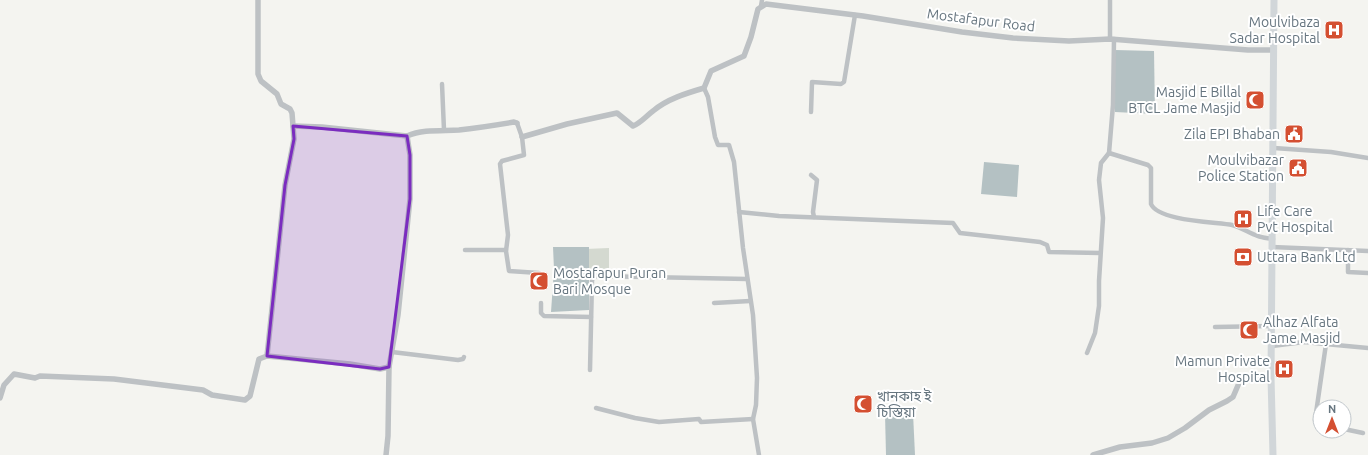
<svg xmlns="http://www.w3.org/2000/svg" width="1368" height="455" font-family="Ubuntu,'Noto Sans Bengali',sans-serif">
	<rect width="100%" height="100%" fill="#f4f4f0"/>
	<polygon fill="#d4d9d0" points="609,248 609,272 584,272 585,249"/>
	<g fill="#b4c1c3">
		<polygon points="1115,50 1154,51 1155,114 1115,112"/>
		<polygon points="984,162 1019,165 1017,197 981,194"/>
		<polygon points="553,247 589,247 589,310 551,312 554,269"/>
		<polygon points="913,413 915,455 886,455 885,414"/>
	</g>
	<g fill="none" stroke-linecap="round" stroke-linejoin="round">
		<g stroke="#bdc1c4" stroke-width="4.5">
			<polyline points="761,6 762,0"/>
			<polyline points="1110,39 1110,0"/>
			<polyline points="442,84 444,130"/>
			<polyline points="704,88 708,97 715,137 718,145 729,145 734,162 743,248 753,315 757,378 756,405 753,419 759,455"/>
			<polyline points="811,112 812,82 841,84 844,82 855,15"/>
			<polyline points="517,123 522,137 524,155 502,161 500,164 508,235 506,251 509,271 539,273 539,280"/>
			<polyline points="1274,148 1331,152 1368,158"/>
			<path d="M1109 153 1148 165 1151 168V204C1158 221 1216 222 1232 225 1241 227 1249 233 1258 236 1262 238 1268 238 1273 239"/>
			<polyline points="811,175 817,180 813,212 814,217"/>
			<polyline points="739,212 779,216 953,223 960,233 1040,242 1047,245 1049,252 1100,253"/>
			<polyline points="1272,247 1368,251"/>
			<polyline points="465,250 506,250"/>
			<polyline points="1348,250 1348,272 1368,273"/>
			<polyline points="541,303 541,313 544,316 591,317"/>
			<polyline points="714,303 750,301"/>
			<polyline points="1215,327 1272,326"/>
			<polyline points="1272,346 1304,342 1368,348"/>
			<polyline points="392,352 458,360 463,359 464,357"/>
			<polyline points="1087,353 1095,333 1099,306 1099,281 1103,218 1099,180 1101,163 1109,153 1113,105 1114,39"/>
			<polyline points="590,370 592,280 595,276 747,279"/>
			<polyline points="596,408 635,418 659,422 699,419 701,422 753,419"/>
			<polyline points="1320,424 1316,422 1315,420 1326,344"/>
			<polyline points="1344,429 1363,433"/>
		</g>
		<g stroke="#bdc1c4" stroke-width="5.5">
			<polyline points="258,0 258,74 261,81 277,94 281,104 290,109 292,113 294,139 285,185 267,356"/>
			<polyline points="293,126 322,127 407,136"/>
			<path d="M407 136C423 129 442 131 459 130 477 128 496 125 514 122L517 123"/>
			<path d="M522 137 567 124 617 113 633 126C642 122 646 116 653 111 667 99 687 93 704 88L711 71 744 56 751 37 758 9 766 4 863 16 962 32 1013 38 1069 41 1110 39 1248 50H1274"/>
			<polyline points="0,398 4,385 14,374 35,378 40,376 114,379 203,390 212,395 245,400 250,396 259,359 267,356 350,364 380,369 389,367"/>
			<polyline points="386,455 388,436 389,367 398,315 410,199 410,155 407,136"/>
			<polyline points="1093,455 1120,447 1152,443 1168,438 1185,428 1209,410 1227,401 1233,397 1239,383 1244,380 1255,378 1271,377"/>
		</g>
		<polyline stroke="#d1d6d9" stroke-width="7" points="1273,455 1271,377 1274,0"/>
	</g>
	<path fill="#7b2cbf" fill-opacity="0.2" stroke="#7b2cbf" stroke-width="3" stroke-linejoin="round" d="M293 126 407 136 410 155V199L389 367 380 369 267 356 285 185 294 139Z"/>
	<defs>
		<symbol id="hospital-square" viewBox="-11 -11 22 22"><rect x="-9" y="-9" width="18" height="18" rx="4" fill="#d44f31" stroke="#fff"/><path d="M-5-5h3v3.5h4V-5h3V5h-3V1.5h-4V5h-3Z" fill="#fff"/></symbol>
		<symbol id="mosque-square" viewBox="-11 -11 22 22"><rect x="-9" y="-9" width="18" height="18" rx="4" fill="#d44f31" stroke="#fff"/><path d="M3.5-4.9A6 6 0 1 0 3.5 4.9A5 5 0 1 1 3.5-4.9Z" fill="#fff"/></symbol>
		<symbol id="civic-square" viewBox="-11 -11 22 22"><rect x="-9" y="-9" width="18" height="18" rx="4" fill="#d44f31" stroke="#fff"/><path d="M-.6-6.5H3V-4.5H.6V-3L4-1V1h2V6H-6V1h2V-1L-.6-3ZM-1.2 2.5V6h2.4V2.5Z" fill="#fff"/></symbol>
		<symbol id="bank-square" viewBox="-11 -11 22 22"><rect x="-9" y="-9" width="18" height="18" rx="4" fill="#d44f31" stroke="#fff"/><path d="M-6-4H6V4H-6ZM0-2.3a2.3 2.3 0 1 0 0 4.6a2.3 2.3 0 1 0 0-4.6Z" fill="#fff"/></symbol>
	</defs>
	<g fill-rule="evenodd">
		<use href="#hospital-square" x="1323" y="19" width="22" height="22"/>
		<use href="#mosque-square" x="1244" y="89" width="22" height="22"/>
		<use href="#civic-square" x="1283" y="123" width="22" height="22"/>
		<use href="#civic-square" x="1287" y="157" width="22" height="22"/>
		<use href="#hospital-square" x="1232" y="208" width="22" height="22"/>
		<use href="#bank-square" x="1232" y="246" width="22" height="22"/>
		<use href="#mosque-square" x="528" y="270" width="22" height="22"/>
		<use href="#mosque-square" x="1238" y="319" width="22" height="22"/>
		<use href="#hospital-square" x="1273" y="358" width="22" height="22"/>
		<use href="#mosque-square" x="852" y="393" width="22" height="22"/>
	</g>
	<g text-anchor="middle" stroke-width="4" stroke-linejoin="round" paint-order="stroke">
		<g font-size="14" fill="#66757f" stroke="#fff">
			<text transform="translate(981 20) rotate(7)" y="5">Mostafapur Road</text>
		</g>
		<g font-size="14" fill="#66757f" stroke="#fff" text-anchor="end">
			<text x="1320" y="27">Moulvibaza<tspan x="1320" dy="16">Sadar Hospital</tspan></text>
			<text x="1241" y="97">Masjid E Billal<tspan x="1241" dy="16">BTCL Jame Masjid</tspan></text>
			<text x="1280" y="139">Zila EPI Bhaban</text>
			<text x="1284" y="165">Moulvibazar<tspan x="1284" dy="16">Police Station</tspan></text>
			<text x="1257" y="216" text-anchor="start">Life Care<tspan x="1257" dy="16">Pvt Hospital</tspan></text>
			<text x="1257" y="262" text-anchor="start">Uttara Bank Ltd</text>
			<text x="553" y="278" text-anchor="start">Mostafapur Puran<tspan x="553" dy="16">Bari Mosque</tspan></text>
			<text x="1263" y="327" text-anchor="start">Alhaz Alfata<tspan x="1263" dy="16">Jame Masjid</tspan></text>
			<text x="1270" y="366">Mamun Private<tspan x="1270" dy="16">Hospital</tspan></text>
			<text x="877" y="401" text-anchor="start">খানকাহ ই<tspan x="877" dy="16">চিস্তিয়া</tspan></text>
		</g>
	</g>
	<g transform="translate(1332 419)"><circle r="19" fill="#ffffff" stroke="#c2c8cc"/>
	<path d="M0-3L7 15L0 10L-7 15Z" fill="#d44f31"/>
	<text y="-6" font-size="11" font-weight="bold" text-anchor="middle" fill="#66757f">N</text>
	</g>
</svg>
